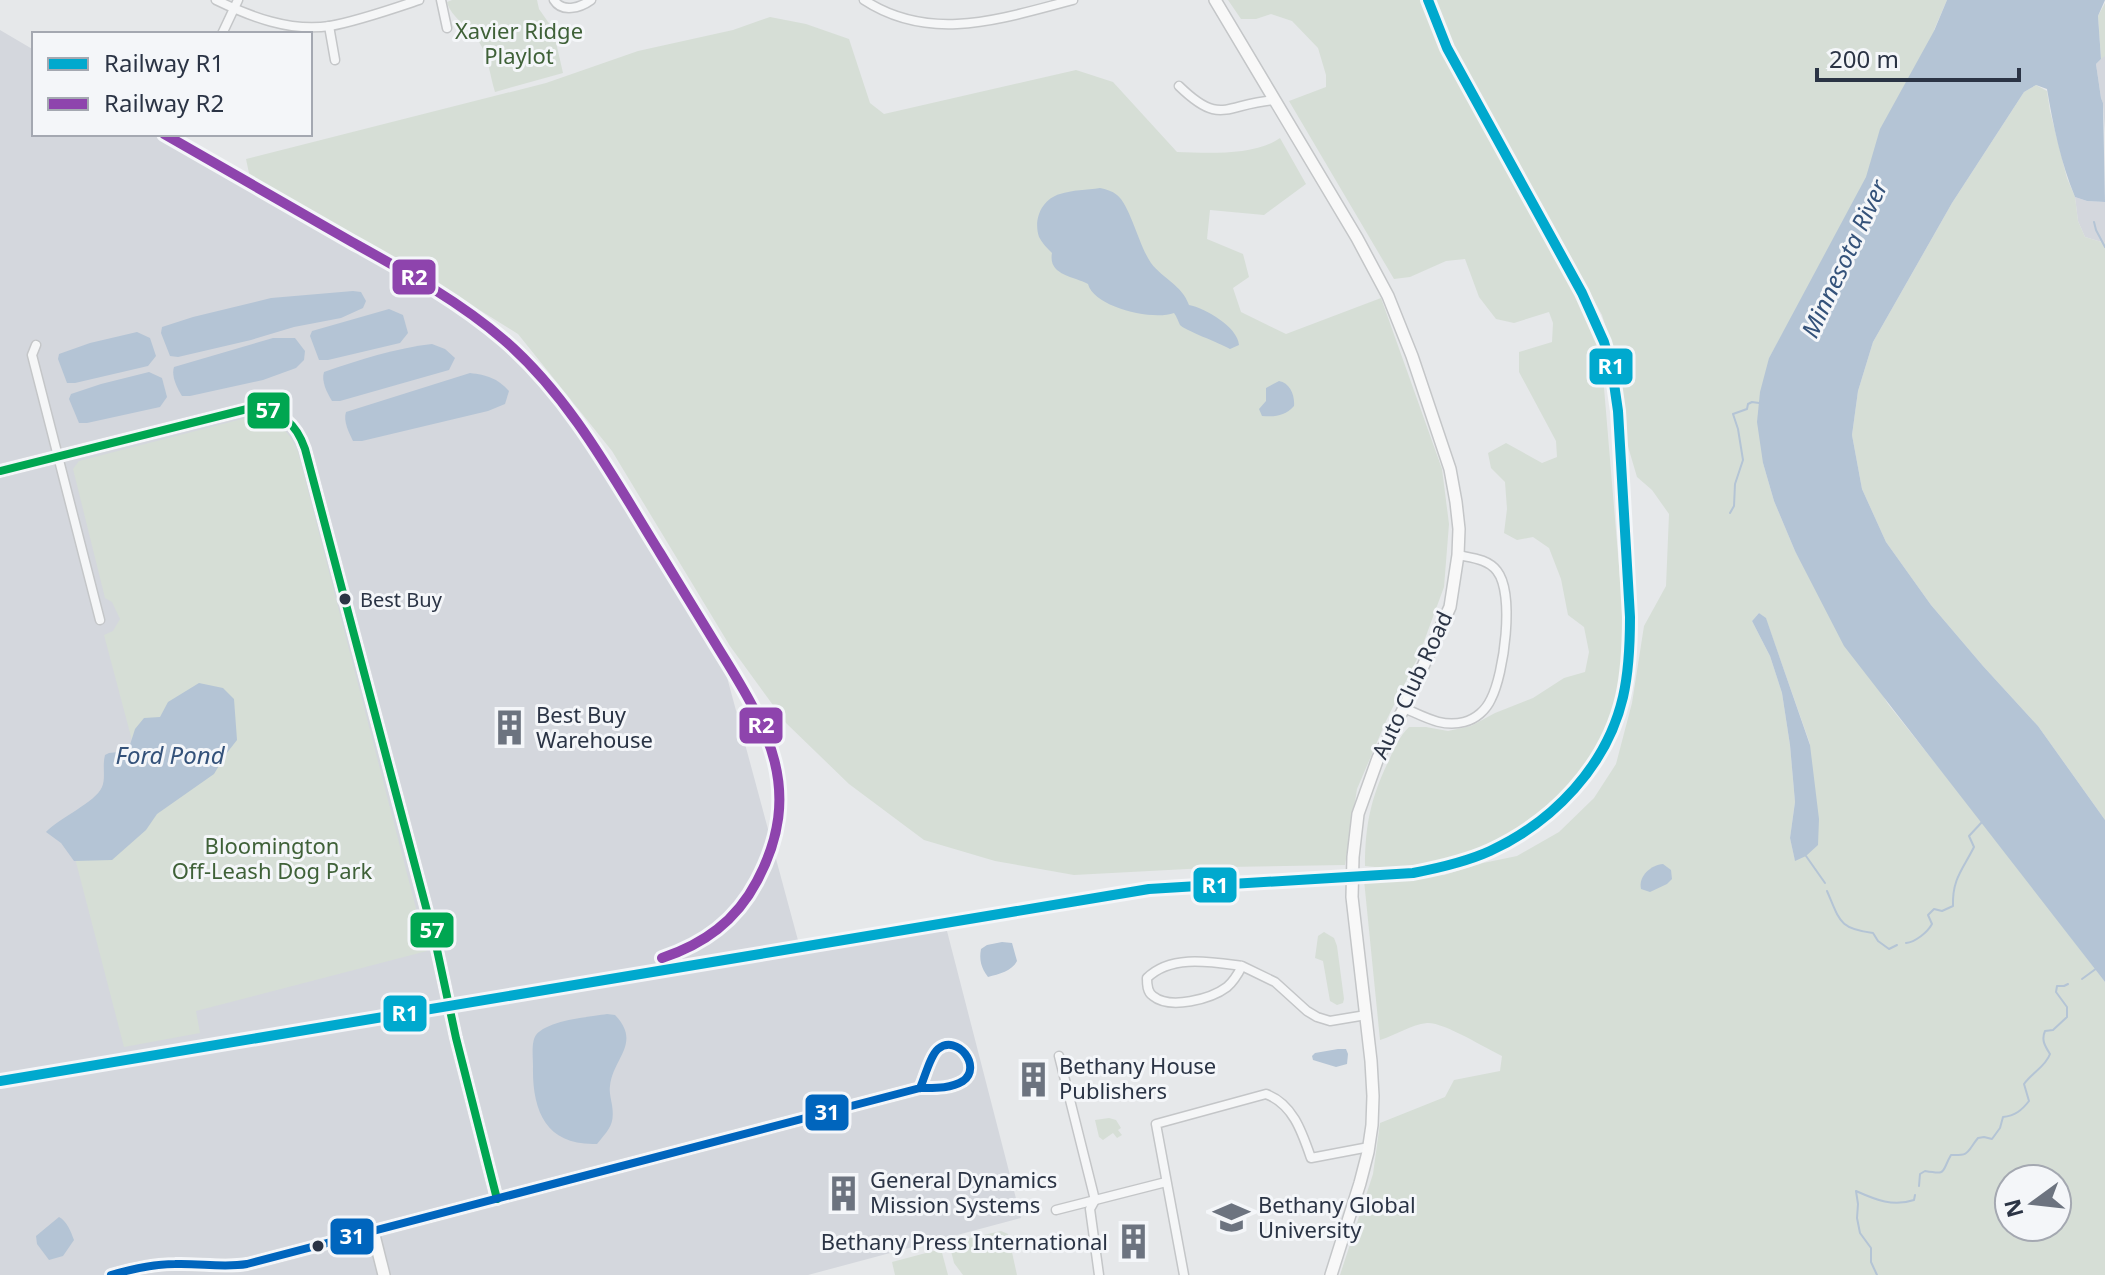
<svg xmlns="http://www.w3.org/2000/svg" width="2105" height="1275" font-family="'Noto Sans',sans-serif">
	<rect width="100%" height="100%" fill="#e6e8ea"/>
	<g fill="#d4d7dd">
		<polygon points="2105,3 2105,132 2103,103 2101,98 2096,64 2101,59"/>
		<polygon points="0,30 34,50 34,134 178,134 345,235 476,307 574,404 714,629 799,944 947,931 1021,1218 808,1275 0,1275"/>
		<polygon points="2075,197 2087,201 2105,202 2105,243 2085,237 2078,221"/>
	</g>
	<g fill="#d6ded6" fill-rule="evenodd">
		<path d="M452 0H537L539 9 553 29 563 73 495 92C490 76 488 55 479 42 470 27 451 18 447 2Z"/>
		<path d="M1228 0H1422L1426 13 1459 83 1581 300 1601 352 1624 626 1622 672 1616 703 1600 743 1564 792 1515 830 1482 847 1452 858 1422 865 1395 869 1365 866C1365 825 1371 797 1389 760 1395 747 1399 737 1409 727H1426L1448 731 1471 726 1495 713 1533 698 1564 678 1585 672 1589 652 1584 627 1568 615 1561 579 1549 548 1533 537 1517 540 1504 533 1507 509 1505 482 1491 468 1488 453 1506 443 1542 463 1557 457 1556 441 1519 372V352L1552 342 1553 323 1549 312 1514 323 1496 319 1479 297 1465 259 1446 261 1410 277 1394 279 1289 101 1326 87V75L1318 48 1292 21 1271 14 1256 19H1241Z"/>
		<path d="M1433 0H1947L1934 30 1973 59 1809 287 1769 358 1763 463 1774 501 1795 551 1888 704 1991 833 2105 982V1275H1340L1373 1174 1380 1123 1445 1097 1454 1080 1500 1071 1502 1056C1485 1048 1444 1022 1427 1023 1410 1025 1396 1035 1380 1040L1364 880 1444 875 1483 863 1517 856 1559 832 1594 798 1616 764 1632 703 1644 626 1666 586 1669 514 1652 490 1637 477 1627 443 1623 398 1615 357 1602 315 1445 31ZM1759 613 1766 619 1810 744 1795 860 1790 838 1795 802 1790 745 1782 693 1770 656 1752 621ZM2009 1179H2057V1227H2009Z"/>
		<polygon points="2105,3 2105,56 2101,59 2098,16"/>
		<path d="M770 17 806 24 849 39 870 103 884 114 1076 70 1113 82 1177 152C1207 153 1255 156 1280 138L1306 184 1264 215 1210 210 1207 239 1243 254 1249 277 1233 288 1241 312 1286 334 1381 298 1442 469 1449 524 1444 587 1419 655 1386 721 1357 789 1345 865 1225 867 1074 875 995 861 924 840 849 784 786 723 730 646 612 451 518 334 425 276 350 238 250 178 246 159 546 83 638 51 733 30Z"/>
		<polygon points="2036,85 2047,91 2050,111 2067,178 2075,197 2078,221 2085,237 2105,243 2105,820 2038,726 1983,666 1931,605 1886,542 1862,489 1852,435 1858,391 1873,342 1952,203 2024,92"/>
		<path d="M246 418C274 419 287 425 298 452L427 951 196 1011 200 1033 124 1047 69 835 151 812 104 635 113 631 120 619 112 602 105 598 73 469 79 461Z"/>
		<polygon points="1324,932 1334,938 1337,946 1344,999 1343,1003 1337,1005 1330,1001 1323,961 1315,958 1318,936"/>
		<polygon points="1109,1118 1116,1120 1121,1128 1118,1130 1122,1135 1117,1138 1113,1133 1103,1140 1099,1137 1095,1120"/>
		<polygon points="1001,1231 1008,1234 1017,1275 963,1275 954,1263 949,1243"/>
		<polygon points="941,1249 948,1275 895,1275 892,1262"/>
	</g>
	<g fill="#b4c4d5">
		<path d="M1947 0H2105L2098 16 2101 59 2096 64 2101 98 2103 103 2105 202 2087 201 2075 197C2061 163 2053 125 2047 89L2036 85 2024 92 1952 203 1873 342 1858 391 1852 435 1862 489 1886 542 1931 605 1983 666 2038 726 2105 820V982L1844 646 1795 551 1774 501 1763 463 1757 422 1760 392 1769 358 1866 177 1880 129 1934 31Z"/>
		<path d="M1100 188C1106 189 1112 191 1117 195 1130 205 1139 246 1151 263 1163 279 1182 285 1189 305 1205 308 1238 327 1239 345L1230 349C1220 343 1184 330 1180 325 1178 321 1177 317 1174 313 1152 321 1094 307 1088 284 1072 276 1048 275 1052 253 1047 248 1042 243 1039 237 1033 219 1042 199 1060 194 1072 190 1087 190 1100 188Z"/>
		<polygon points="353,291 361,292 366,301 363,308 341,318 294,327 251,340 178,357 170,356 161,333 162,327 193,317 271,298"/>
		<polygon points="389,309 403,315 408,333 400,343 328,360 319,360 310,336 312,331"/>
		<polygon points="137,332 150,338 156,356 148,366 75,383 67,383 58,359 59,354 90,343"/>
		<path d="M273 338H295L305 351 304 360 296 368 263 380 190 396H182C177 388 171 376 174 367Z"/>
		<path d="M432 344 445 349 455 358 449 370 340 401H332C327 393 321 381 324 372 358 360 396 348 432 344Z"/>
		<polygon points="149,372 162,378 167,397 160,407 87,423 79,423 69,399 71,394 101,384"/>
		<path d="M470 373C487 375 497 378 509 391L505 404 488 411 362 441H353C349 433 343 421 346 412Z"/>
		<path d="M1279 381C1290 383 1295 395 1294 406 1285 416 1275 417 1262 416L1259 409 1266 401V388Z"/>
		<polygon points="1759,613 1766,618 1810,745 1819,819 1818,845 1806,856 1795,861 1790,838 1795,802 1790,745 1782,693 1770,656 1752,621"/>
		<path d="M199 683 223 688 234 699 237 740 226 754 214 774 157 814 146 830 112 860 74 861 61 843 46 832C60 817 95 803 102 787 106 778 102 766 105 755L109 753 128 751 135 729 144 718 160 717 168 702Z"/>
		<path d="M1663 864 1671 870 1672 879 1667 884 1650 892 1641 889C1638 876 1651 865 1663 864Z"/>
		<path d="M1002 942 1012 943 1017 961C1012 971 999 974 988 977 981 968 979 959 981 949L987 945Z"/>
		<path d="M607 1014 615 1015C642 1043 613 1058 610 1086 609 1092 611 1099 612 1105 615 1125 609 1129 597 1144 546 1146 532 1111 533 1066 533 1057 531 1042 536 1035 548 1020 589 1017 607 1014Z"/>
		<polygon points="1338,1049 1346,1049 1348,1054 1347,1064 1336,1067 1313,1060 1312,1056 1315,1053"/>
		<path d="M59 1217C67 1221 71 1232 74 1240L63 1256 49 1260 37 1244 36 1236Z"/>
	</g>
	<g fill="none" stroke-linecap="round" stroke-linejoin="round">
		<g stroke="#b4c4d5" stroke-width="2">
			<polyline points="2094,222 2096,230 2105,247"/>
			<polyline points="1730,513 1734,506 1735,484 1743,460 1738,429 1733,414 1747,409 1748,404 1752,402 1759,403"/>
			<polyline points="1806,856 1825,883"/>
			<path d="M1827 891C1840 921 1839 929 1873 933L1878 941 1889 949 1897 945"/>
			<path d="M1906 943C1915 942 1927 933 1932 924L1928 915 1934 909 1942 911 1953 906C1952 879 1963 869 1974 847L1969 836 1982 822"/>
			<polyline points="2082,979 2097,968"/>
			<path d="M1919 1186 1920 1174 1925 1171C1948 1175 1941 1172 1951 1155 1971 1156 1967 1151 1978 1138L1984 1137 1992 1139 2000 1128 2003 1117C2015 1116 2022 1110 2029 1101L2024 1084C2032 1073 2046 1066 2050 1054 2045 1046 2041 1040 2045 1031L2053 1030 2067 1017V1007L2056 992 2057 986H2064L2068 984"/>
			<path d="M1877 1275 1871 1262V1248L1860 1233 1857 1218 1858 1204 1856 1191C1876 1200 1893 1207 1914 1200L1915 1195"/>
		</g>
		<defs>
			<g id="street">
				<path d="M216 0C251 17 290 32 330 26 358 21 392 9 419 0"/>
				<polyline points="441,0 447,28"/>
				<path d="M554 0C562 13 580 8 591 0"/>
				<path d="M864 0C931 44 1003 18 1073 0"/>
				<polyline points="329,26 335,60"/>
				<polyline points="222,34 238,0"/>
				<path d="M1179 86C1221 127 1225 104 1274 100"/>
				<polyline points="36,345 32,355 100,620"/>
				<path d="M1404 708C1423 716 1442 728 1464 722 1476 719 1486 710 1491 699 1504 674 1515 594 1497 571 1488 559 1472 558 1458 555"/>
				<path d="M1242 966C1212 962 1171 954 1147 978 1147 984 1147 992 1153 996 1170 1010 1211 999 1227 987 1234 981 1238 974 1242 966L1275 982 1307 1011 1317 1017 1330 1021 1366 1015"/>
				<polyline points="1059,1056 1095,1200 1090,1209 1099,1275"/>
				<polyline points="1056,1210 1166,1182"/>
				<path d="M1184 1275 1156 1124 1266 1094C1293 1104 1302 1132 1311 1158L1369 1147"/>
			</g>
			<g id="secondary">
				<polyline points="1215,0 1357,238 1388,296 1412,356 1450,469 1456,502 1459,529 1458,555 1450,607 1404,708 1378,758 1358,814 1353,857 1352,897 1371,1061 1373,1096 1372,1125 1368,1152 1360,1183 1331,1275"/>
				<path d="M0 471 251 408C279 409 296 422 305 449L436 945 456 1038 497 1199"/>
				<polyline points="373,1231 384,1275"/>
				<path d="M111 1275C132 1269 153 1264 175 1264 200 1263 223 1268 247 1264L920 1088C934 1088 950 1089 963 1081 983 1067 957 1033 938 1049 930 1056 925 1077 920 1088"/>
			</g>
		</defs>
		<use href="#street" stroke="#c4c6c8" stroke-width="11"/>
		<use href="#secondary" stroke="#c4c6c8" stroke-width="14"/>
		<use href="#street" stroke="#f5f6f7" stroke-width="8"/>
		<use href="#secondary" stroke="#f8f8f8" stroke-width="11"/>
		<defs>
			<path id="bus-1" d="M0 471 251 408C279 409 296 422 305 449L436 945 456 1038 497 1199"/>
			<path id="bus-2" d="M111 1275C132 1269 153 1264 175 1264 200 1263 223 1268 247 1264L920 1088C934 1088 950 1089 963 1081 983 1067 957 1033 938 1049 930 1056 925 1077 920 1088"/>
		</defs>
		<use href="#bus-1" stroke="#f4f6f9" stroke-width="14"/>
		<use href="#bus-2" stroke="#f4f6f9" stroke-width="14"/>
		<use href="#bus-1" stroke="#00a651" stroke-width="8"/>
		<use href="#bus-2" stroke="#0065bd" stroke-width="8"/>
		<defs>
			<path id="rail-1" d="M0 1081 1149 889 1413 873C1439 868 1466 862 1490 851 1553 822 1607 766 1623 697 1629 671 1630 644 1630 617L1618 411 1612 370 1604 342 1582 293 1447 48 1428 0"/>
			<path id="rail-2" d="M164 134C226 170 289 206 352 242 404 271 459 301 504 340 571 398 614 479 660 553 680 586 700 618 720 651 768 728 805 791 757 881 736 921 704 944 662 958"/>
		</defs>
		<use href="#rail-1" stroke="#f4f6f9" stroke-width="16"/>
		<use href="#rail-2" stroke="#f4f6f9" stroke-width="16"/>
		<use href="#rail-1" stroke="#00a9ce" stroke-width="10"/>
		<use href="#rail-2" stroke="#8e44ad" stroke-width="10"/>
	</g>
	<defs>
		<symbol id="building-bare" viewBox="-9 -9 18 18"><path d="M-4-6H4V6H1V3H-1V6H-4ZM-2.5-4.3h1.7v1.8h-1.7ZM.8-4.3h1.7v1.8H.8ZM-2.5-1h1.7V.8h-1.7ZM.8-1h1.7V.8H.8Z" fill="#6c737f" stroke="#f4f6f9" stroke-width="2.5" paint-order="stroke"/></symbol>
		<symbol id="university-bare" viewBox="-9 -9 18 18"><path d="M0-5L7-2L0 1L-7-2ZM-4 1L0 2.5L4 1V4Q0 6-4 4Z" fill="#6c737f" stroke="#f4f6f9" stroke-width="2.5" paint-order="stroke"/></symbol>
	</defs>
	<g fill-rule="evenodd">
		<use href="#building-bare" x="484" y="702" width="51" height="51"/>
		<use href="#building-bare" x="1008" y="1054" width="51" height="51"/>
		<use href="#building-bare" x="818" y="1168" width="51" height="51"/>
		<use href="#university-bare" x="1206" y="1192" width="51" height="51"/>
		<use href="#building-bare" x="1108" y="1216" width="51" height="51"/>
	</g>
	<g fill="#2b3445" stroke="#f4f6f9" stroke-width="3">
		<circle cx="345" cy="599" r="7"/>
		<circle cx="318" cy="1246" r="7"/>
	</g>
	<g text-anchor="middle" stroke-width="6" stroke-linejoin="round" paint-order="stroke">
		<g font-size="20" fill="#2b3445" stroke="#f4f6f9" text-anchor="start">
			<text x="360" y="607">Best Buy</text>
		</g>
		<g font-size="22" fill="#3f6138" stroke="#f4f6f9">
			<text x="519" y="39">Xavier Ridge<tspan x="519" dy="25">Playlot</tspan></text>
			<text x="272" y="854">Bloomington<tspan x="272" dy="25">Off-Leash Dog Park</tspan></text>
		</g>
		<g font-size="22" fill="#2b3445" stroke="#f4f6f9">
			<text transform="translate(1412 685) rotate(-65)" y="8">Auto Club Road</text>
		</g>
		<g font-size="22" fill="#2b3445" stroke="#f4f6f9" text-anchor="start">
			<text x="536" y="723">Best Buy<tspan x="536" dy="25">Warehouse</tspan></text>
			<text x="1059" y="1074">Bethany House<tspan x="1059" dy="25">Publishers</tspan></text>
			<text x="870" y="1188">General Dynamics<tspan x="870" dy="25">Mission Systems</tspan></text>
			<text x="1258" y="1213">Bethany Global<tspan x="1258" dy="25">University</tspan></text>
			<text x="1108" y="1250" text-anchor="end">Bethany Press International</text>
		</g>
		<g font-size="24" font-style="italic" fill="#34527a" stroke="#f4f6f9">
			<text transform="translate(1845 259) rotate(-65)" y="8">Minnesota River</text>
			<text x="170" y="764">Ford Pond</text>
		</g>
	</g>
	<g stroke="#f4f6f9" stroke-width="3">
		<rect x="391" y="258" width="46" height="38" rx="8" fill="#8e44ad"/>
		<rect x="1588" y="347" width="46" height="39" rx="8" fill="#00a9ce"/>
		<rect x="246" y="391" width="45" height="39" rx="8" fill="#00a651"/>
		<rect x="738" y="706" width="46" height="39" rx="8" fill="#8e44ad"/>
		<rect x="1192" y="866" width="46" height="38" rx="8" fill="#00a9ce"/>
		<rect x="409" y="911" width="46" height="38" rx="8" fill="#00a651"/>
		<rect x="382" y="994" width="46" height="39" rx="8" fill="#00a9ce"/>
		<rect x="804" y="1093" width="46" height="39" rx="8" fill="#0065bd"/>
		<rect x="329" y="1217" width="46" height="39" rx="8" fill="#0065bd"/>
	</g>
	<g font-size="22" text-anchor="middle" font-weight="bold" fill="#fff">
		<text x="414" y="285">R2</text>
		<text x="1611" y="374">R1</text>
		<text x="268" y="418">57</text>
		<text x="761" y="733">R2</text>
		<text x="1215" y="893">R1</text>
		<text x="432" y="938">57</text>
		<text x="405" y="1021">R1</text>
		<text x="827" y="1120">31</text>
		<text x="352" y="1244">31</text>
	</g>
	<rect x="32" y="32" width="280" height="104" fill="#f4f6f9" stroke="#a4a8b1" stroke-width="2"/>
	<rect x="48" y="58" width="40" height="12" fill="#00a9ce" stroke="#a4a8b1" stroke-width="2"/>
	<text x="104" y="72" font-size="24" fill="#2b3445">Railway R1</text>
	<rect x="48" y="98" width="40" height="12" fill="#8e44ad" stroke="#a4a8b1" stroke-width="2"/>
	<text x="104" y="112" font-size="24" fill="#2b3445">Railway R2</text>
	<g transform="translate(2033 1203) rotate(255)"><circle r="38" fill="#f4f6f9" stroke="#a4a8b1" stroke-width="2"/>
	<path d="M0-6L14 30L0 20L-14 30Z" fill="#6c737f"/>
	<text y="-12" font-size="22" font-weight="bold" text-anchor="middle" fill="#2b3445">N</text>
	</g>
	<path d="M1817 68v12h202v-12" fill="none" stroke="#2b3445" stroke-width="4"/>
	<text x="1829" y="68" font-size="24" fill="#2b3445" stroke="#f4f6f9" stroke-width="6" paint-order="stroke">200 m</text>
</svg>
